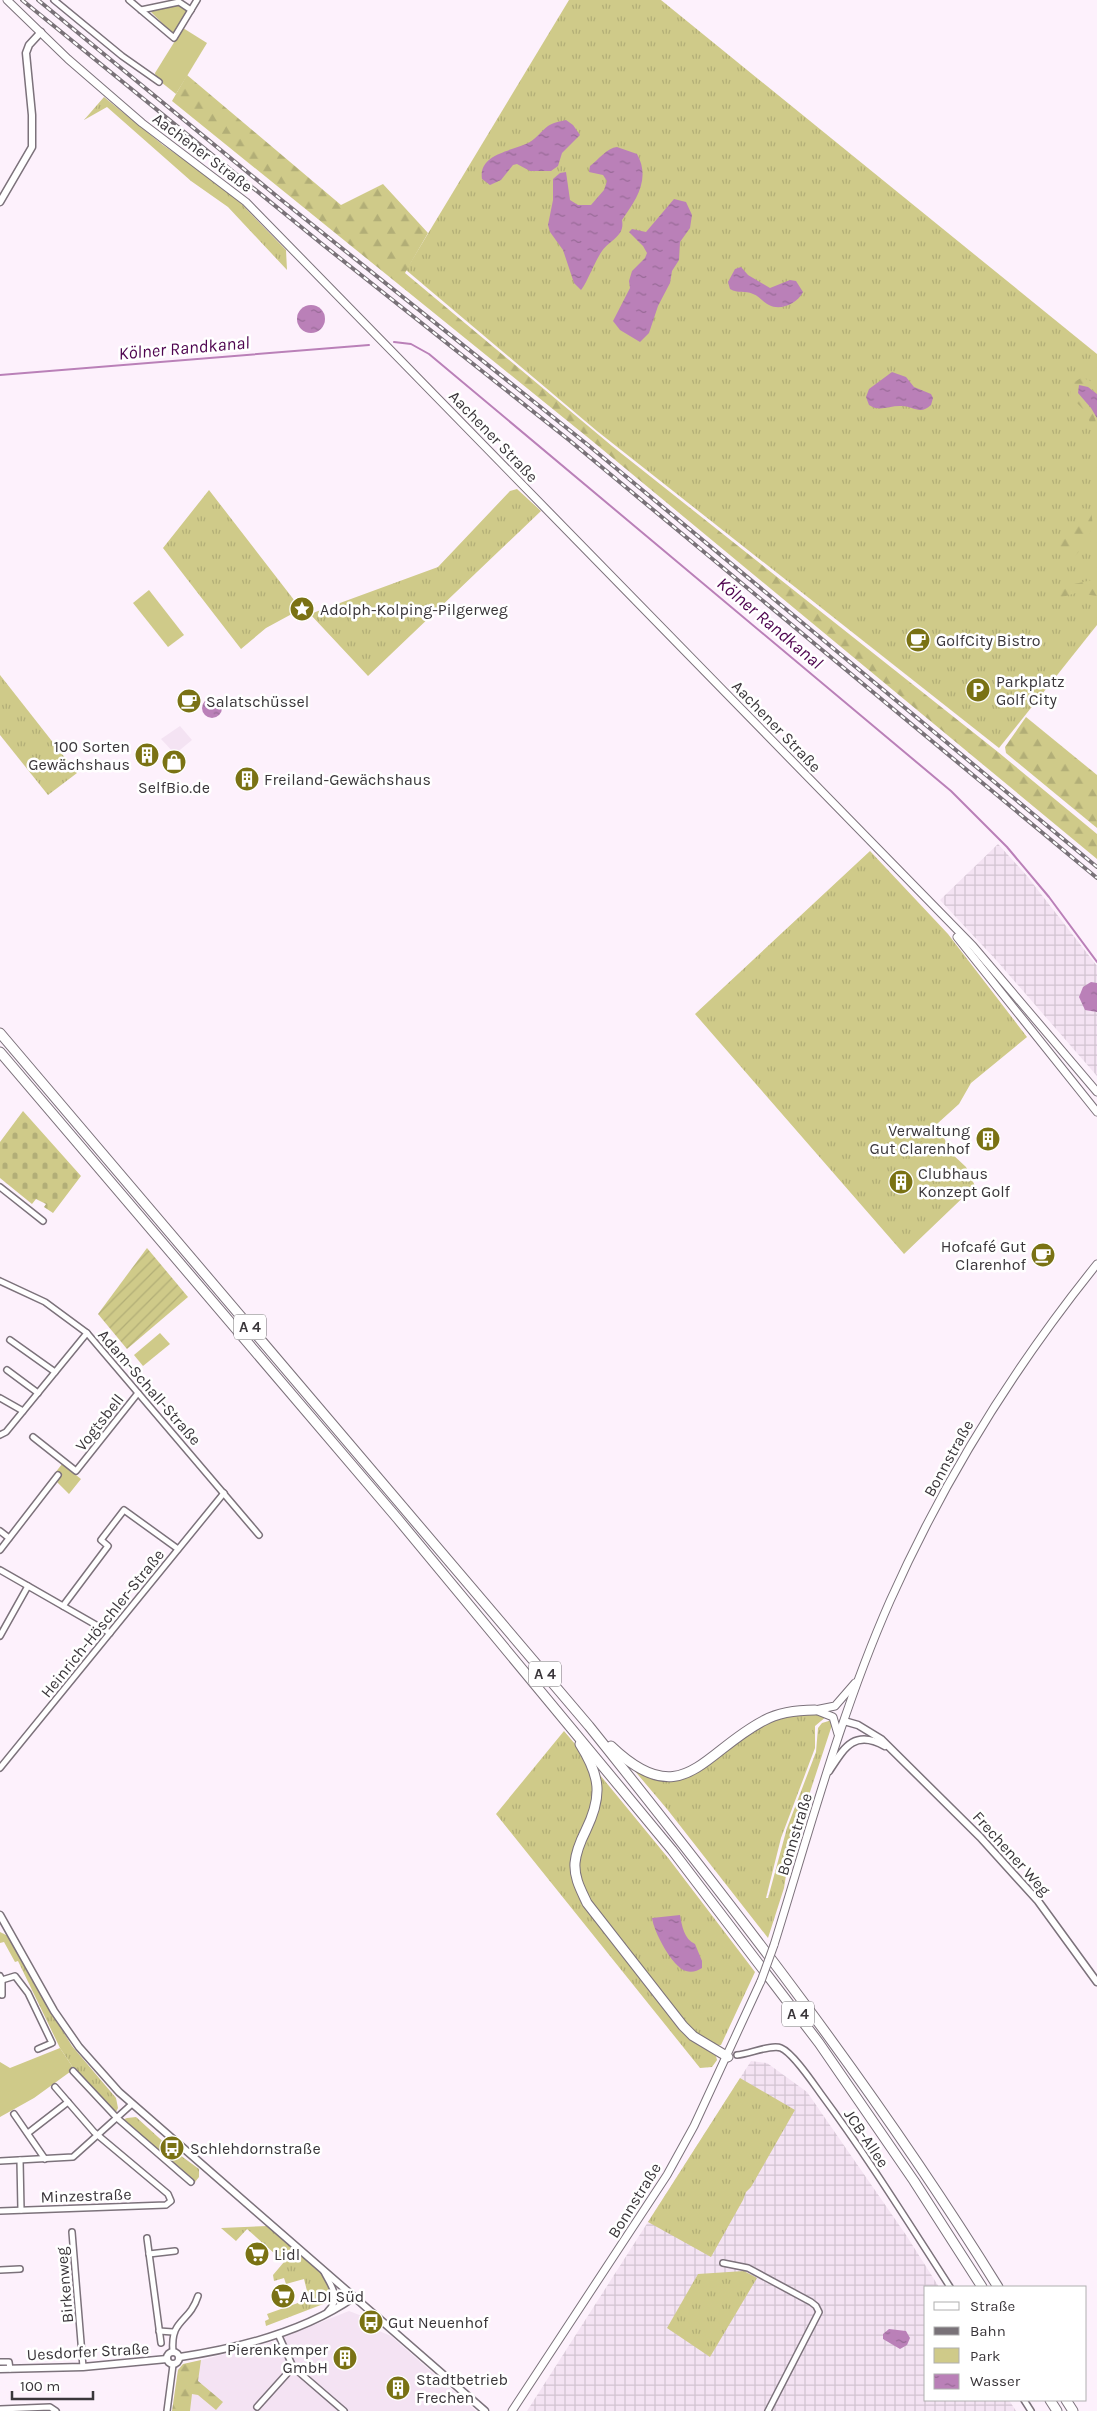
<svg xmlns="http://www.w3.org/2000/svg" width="1097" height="2411" font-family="Karla,sans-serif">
	<defs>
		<pattern id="industrial-grid" width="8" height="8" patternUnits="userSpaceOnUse" patternTransform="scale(1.25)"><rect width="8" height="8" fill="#f4e3f3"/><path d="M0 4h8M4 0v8" fill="none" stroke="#d2c3d1"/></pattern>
		<pattern id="grass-tufts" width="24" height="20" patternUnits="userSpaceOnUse" patternTransform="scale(1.25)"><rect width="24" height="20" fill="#cfca89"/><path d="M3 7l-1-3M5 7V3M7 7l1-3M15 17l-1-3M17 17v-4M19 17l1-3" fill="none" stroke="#b2ae77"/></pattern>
		<pattern id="forest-firs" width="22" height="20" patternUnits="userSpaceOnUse" patternTransform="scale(1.25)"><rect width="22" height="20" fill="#cfca89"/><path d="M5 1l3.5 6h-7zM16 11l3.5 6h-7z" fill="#b2ae77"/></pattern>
		<pattern id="cemetery-stones" width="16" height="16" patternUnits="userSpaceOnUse" patternTransform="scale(1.25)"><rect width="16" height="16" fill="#cfca89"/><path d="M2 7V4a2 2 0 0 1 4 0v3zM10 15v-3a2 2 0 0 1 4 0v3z" fill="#b2ae77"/></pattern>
		<pattern id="garden-furrows" width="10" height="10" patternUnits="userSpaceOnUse" patternTransform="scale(1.25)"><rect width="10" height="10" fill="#cfca89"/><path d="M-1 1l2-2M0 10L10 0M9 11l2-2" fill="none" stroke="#b2ae77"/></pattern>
		<pattern id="water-ripples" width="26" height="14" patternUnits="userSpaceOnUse" patternTransform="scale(1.25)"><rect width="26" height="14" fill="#ba80b8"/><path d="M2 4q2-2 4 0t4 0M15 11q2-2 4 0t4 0" fill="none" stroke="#986a97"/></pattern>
	</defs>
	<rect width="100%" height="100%" fill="#fdf1fc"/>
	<g fill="#f4e3f3">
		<polygon points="180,726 192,740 175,754 161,739"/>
		<polygon points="349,2311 362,2316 379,2331 391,2336 476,2411 172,2411 178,2370 182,2365 269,2343"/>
	</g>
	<g fill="url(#industrial-grid)">
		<polygon points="998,844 1027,876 1097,966 1097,1076 997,961 940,900"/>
		<polygon points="751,2061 767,2063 807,2092 906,2235 939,2287 926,2287 926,2400 1009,2400 1016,2411 527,2411"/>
	</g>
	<g fill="url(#grass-tufts)">
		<polygon points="569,0 661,0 1097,354 1097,625 999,748 597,431 406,270"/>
		<polygon points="104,97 163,145 229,191 286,250 287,270 228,207 191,181 107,107 84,120"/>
		<polygon points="517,489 541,511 368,676 310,614 438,567 510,491"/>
		<polygon points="209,490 301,609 266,628 241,649 163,548"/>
		<polygon points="0,675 77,773 48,795 0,735"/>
		<polygon points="870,851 948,934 1027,1037 971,1083 959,1104 938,1123 950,1152 966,1167 975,1186 904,1254 695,1014"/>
		<polygon points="815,1714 827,1716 815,1726 815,1748 781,1838 766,1898 768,1898 787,1828 816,1752 818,1728 822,1723 832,1720 833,1722 789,1856 784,1888 768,1938 667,1809 634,1770 655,1778 695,1773 711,1763 750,1732 784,1715"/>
		<polygon points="564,1731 581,1751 593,1779 594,1802 576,1844 574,1884 585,1906 694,2041 716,2056 717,2060 712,2067 700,2068 496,1814"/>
		<polygon points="600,1775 669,1859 755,1972 721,2045 716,2046 699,2035 686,2022 592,1905 579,1874 579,1857 601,1791"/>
		<polygon points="0,1932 8,1936 34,1984 72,2046 116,2098 118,2108 115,2114 74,2069 60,2048 18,1961 15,1962 4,1942 0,1943"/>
		<polygon points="740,2078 795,2110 751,2187 746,2192 743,2200 711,2257 648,2222"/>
		<polygon points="136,2117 169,2147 199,2169 199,2177 195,2182 122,2120 127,2118"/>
		<path d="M268 2226C288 2242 326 2270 333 2294L327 2295 326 2303 266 2326 265 2321 269 2319 267 2314 309 2299 304 2279 286 2284 284 2278 274 2281 273 2275 284 2262 247 2229 236 2241 221 2228Z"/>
		<polygon points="744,2271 757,2278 710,2357 667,2328 698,2274"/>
	</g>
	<g fill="url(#forest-firs)">
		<polygon points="187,75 341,205 383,184 428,233 405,273 612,446 998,752 1097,834 1097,859 591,440 172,101"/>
		<path d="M1081 378 1089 380 1097 388V394L1088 387 1081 398C1095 410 1097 420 1097 439L1085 411 1070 396 1071 384Z"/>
		<path d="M1084 508 1091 513C1097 532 1081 552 1067 563L1061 559 1059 541 1075 522 1078 512Z"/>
		<path d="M1097 578V596L1076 593 1059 598 1057 591C1069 582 1083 584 1097 578Z"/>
		<polygon points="1026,717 1097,775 1097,828 1006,753 1005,747"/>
		<polygon points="201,2360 198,2381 223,2402 216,2410 198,2395 192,2394 190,2411 172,2411 178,2370 183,2364"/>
	</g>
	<polygon fill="url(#cemetery-stones)" points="23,1111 81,1176 53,1213 44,1207 46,1204 36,1199 32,1204 0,1178 0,1142"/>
	<g fill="#cfca89">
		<polygon points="178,4 188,11 176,32 171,32 150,11"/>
		<polygon points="183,28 207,43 176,94 156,78 155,73"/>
		<polygon points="149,590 184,635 168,647 133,603"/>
		<polygon points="937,1125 948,1153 936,1167 918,1174 910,1163 924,1137"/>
		<polygon points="160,1333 170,1344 143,1366 134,1355"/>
		<polygon points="62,1464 81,1479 69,1494 57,1482 60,1476 55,1473"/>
		<polygon points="60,2048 74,2069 34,2098 0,2117 0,2062 10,2068"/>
	</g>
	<polygon fill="url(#garden-furrows)" points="147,1248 188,1297 127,1349 98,1314"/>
	<g fill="url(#water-ripples)">
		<path d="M566 120 573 125 580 135 562 153 558 166 551 171H530L517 164 513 165 501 180 490 185 482 179C478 153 514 151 530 142 538 137 541 131 548 126 552 123 561 121 566 120Z"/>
		<path d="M617 147 637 154C651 179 636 200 622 220 625 236 611 239 602 251 595 261 586 285 581 290L574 283 563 250 550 232 548 225 553 200V179L560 173 566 172 570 200 578 205H591L604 190 607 181 603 175 589 172 590 166C598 160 607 148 617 147Z"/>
		<polygon points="674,199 686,202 692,215 690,228 680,242 679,260 672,271 670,283 658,306 649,333 640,342 620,330 613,321 630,288 629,281 632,271 645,258 647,253 643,246 629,232 632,229 646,232"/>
		<path d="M741 267 748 275 770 288 790 280 796 281 803 292C797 304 780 311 769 305 763 302 759 296 753 294 745 290 738 294 730 289L728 282 735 269Z"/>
		<circle cx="311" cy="319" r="14"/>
		<path d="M892 372 906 377 914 387 931 394 933 398 931 405C920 416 912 405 900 406 888 406 879 412 869 405L866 397 869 389Z"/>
		<polygon points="1079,385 1088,387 1097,394 1097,418 1091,408 1078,393"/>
		<circle cx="212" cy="708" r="10"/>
		<polygon points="1091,982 1097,983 1097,1012 1085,1010 1079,997 1083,987"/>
		<path d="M680 1915C682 1926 684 1939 695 1944L702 1961V1968C697 1971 692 1973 686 1971 672 1967 654 1932 652 1918Z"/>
		<polygon points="889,2329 906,2331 910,2338 907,2345 900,2349 883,2339 883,2334"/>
	</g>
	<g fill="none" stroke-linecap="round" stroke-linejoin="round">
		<g stroke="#ba80b8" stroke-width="2">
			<polyline points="394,342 411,344 429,354 951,791 1007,847 1049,897 1097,962"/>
			<polyline points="0,375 369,345"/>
		</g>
		<defs>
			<g id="minor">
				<polyline points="54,0 122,56 159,82"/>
				<polyline points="129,0 174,38 197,0"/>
				<polyline points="141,10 179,2 191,10"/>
				<polyline points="0,1187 43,1221"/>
				<polyline points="0,1281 45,1302 87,1333 259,1535"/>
				<polyline points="10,1340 55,1372"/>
				<polyline points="7,1370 38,1393"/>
				<polyline points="0,1398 23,1411"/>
				<polyline points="0,1435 6,1432 87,1333"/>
				<polyline points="33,1437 76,1471 138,1393"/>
				<polyline points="0,1531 9,1538"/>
				<polyline points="0,1550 58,1475"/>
				<polyline points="0,1570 110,1633"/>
				<polyline points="63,1606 108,1546 101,1540 124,1510 178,1549"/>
				<polyline points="0,1636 28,1586"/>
				<polyline points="0,1768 224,1493"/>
				<polyline points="0,1976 2,1980 2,1995"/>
				<polyline points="2,1980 15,1976 28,1993 52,2043 38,2049"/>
				<path d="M737 2055C749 2054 772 2044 781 2048 793 2053 813 2083 821 2094 867 2156 908 2222 950 2287"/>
				<polyline points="73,2071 117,2118 191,2182"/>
				<polyline points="14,2114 45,2159"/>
				<polyline points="28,2133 68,2102"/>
				<polyline points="20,2160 21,2210"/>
				<polyline points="0,2161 73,2157 132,2104"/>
				<polyline points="0,2211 166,2205 171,2201 168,2194 94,2132 55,2087"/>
				<polyline points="72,2232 83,2367"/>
				<polyline points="147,2238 161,2343"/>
				<polyline points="149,2254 175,2251"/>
				<polyline points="723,2263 748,2268 811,2302 816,2306 819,2312 768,2411"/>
				<polyline points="0,2270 20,2269"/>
				<path d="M324 2272C331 2286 342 2298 328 2311"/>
				<polyline points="159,2331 173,2332"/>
				<polyline points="278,2334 293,2367 344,2411"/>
				<path d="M173 2352C170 2318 189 2324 198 2296"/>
				<polyline points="0,2362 9,2362 10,2369"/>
				<polyline points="1024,2400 1031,2411"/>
				<polyline points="257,2407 293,2367"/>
				<polyline points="0,2409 50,2407 56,2411"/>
				<polyline points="167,2411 173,2365"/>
			</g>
			<g id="tertiary">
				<polyline points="0,202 32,147 32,115 26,53 29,45 41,32"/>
				<polyline points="844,1721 858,1725 881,1739 980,1837 1038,1901 1097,1982"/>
				<path d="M829 1771C844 1748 854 1729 885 1746"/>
				<polyline points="0,1915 54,2011 79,2047 119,2092 485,2411"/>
				<circle cx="173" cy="2358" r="6"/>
				<path d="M180 2357C240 2348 304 2332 354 2297"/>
				<polyline points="0,2369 83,2367 167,2359"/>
			</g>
			<g id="secondary">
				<polyline points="7,0 68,59 142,123 246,202 973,946 1097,1092"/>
				<polyline points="957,937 1097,1112"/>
				<polyline points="815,1710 835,1706 855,1683"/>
				<polyline points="818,1711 833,1717 838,1734"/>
				<path d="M774 1945C810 1829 841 1712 890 1601 944 1480 1014 1367 1097 1264"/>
				<polyline points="512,2411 667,2175 694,2126 761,1981"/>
			</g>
			<g id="motorway">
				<path d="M0 1033 589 1726C734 1907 876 2090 998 2287"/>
				<polyline points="0,1052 397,1518 672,1850 819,2043 914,2181 982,2287"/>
				<path d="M580 1744C600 1776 603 1795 586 1830 581 1840 576 1851 575 1863 574 1878 581 1890 587 1903L683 2026 693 2036 728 2057"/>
				<path d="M611 1746C682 1814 702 1753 763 1721 779 1712 797 1710 815 1710"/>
				<polyline points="1050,2400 1057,2411"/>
				<polyline points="1066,2400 1073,2411"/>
			</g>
		</defs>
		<use href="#minor" stroke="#7c727b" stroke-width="8"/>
		<use href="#tertiary" stroke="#7c727b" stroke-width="9"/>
		<use href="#secondary" stroke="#7c727b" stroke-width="9"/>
		<use href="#motorway" stroke="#7c727b" stroke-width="11"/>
		<use href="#minor" stroke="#fff" stroke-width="5"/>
		<use href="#tertiary" stroke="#fff" stroke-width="6"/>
		<use href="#secondary" stroke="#fff" stroke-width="7"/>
		<use href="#motorway" stroke="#fff" stroke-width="9"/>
		<defs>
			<g id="rail">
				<polyline points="22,0 322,244 569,440 1097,878"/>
				<polyline points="38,0 279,198 588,445 1097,867"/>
			</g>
		</defs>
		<use href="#rail" stroke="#797278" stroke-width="4"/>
		<use href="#rail" stroke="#fff" stroke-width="2" stroke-dasharray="5.5" stroke-linecap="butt"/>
		<defs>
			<polyline id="secondary-bridge" points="761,1981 774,1945"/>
		</defs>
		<use href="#secondary-bridge" stroke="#7c727b" stroke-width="9" stroke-linecap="butt"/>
		<use href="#secondary-bridge" stroke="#fff" stroke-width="7"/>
	</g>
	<defs>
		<symbol id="sight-disc" viewBox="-11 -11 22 22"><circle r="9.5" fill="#7a7214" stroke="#fff"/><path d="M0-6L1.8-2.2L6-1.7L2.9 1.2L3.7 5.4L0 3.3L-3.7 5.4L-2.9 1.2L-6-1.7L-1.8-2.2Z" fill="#fff"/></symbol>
		<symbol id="cafe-disc" viewBox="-11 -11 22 22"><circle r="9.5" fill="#7a7214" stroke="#fff"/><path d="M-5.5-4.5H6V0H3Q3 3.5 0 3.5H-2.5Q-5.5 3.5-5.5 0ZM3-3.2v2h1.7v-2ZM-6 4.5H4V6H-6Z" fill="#fff"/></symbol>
		<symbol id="parking-disc" viewBox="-11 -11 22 22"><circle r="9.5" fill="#7a7214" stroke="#fff"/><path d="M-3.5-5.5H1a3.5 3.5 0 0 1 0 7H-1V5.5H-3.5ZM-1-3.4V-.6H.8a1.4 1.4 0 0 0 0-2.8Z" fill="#fff"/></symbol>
		<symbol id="building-disc" viewBox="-11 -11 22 22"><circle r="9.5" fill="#7a7214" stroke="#fff"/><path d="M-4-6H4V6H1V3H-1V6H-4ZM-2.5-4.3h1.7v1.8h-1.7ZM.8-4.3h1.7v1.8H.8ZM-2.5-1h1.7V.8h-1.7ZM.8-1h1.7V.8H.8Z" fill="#fff"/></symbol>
		<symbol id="shop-disc" viewBox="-11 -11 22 22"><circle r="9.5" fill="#7a7214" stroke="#fff"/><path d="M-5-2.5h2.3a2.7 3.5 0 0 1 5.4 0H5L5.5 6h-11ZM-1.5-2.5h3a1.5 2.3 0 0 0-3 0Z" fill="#fff"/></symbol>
		<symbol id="bus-disc" viewBox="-11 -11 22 22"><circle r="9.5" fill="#7a7214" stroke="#fff"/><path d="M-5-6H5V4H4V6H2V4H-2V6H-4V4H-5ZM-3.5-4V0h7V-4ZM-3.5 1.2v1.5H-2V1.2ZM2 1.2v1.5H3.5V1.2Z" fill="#fff"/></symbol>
		<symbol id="supermarket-disc" viewBox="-11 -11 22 22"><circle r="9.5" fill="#7a7214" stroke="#fff"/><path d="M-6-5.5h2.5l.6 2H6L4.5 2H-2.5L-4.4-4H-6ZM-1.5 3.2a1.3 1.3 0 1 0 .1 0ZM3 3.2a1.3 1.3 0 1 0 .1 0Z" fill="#fff"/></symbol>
	</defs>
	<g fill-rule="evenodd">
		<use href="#sight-disc" x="288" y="595" width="28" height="28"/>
		<use href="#cafe-disc" x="904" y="626" width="28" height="28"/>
		<use href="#parking-disc" x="964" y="676" width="28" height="28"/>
		<use href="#cafe-disc" x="175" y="687" width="28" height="28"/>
		<use href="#building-disc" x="133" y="741" width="28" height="28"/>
		<use href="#shop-disc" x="160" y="748" width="28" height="28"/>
		<use href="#building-disc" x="233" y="765" width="28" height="28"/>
		<use href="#building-disc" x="974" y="1125" width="28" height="28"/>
		<use href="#building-disc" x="887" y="1168" width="28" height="28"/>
		<use href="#cafe-disc" x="1029" y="1241" width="28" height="28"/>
		<use href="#bus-disc" x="158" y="2134" width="28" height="28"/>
		<use href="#supermarket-disc" x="243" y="2240" width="28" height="28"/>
		<use href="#supermarket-disc" x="269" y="2282" width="28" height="28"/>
		<use href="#bus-disc" x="357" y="2308" width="28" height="28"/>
		<use href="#building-disc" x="331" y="2344" width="28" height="28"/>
		<use href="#building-disc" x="384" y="2374" width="28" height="28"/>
	</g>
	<g text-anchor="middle" stroke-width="5" stroke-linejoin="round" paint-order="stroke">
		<g fill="#fff" stroke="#757275" stroke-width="1">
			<rect x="234" y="1314.5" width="32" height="25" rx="4"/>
			<rect x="529" y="1661.5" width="32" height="25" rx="4"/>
			<rect x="782" y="2001.5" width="32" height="25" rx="4"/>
		</g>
		<g font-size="15" font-weight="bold" fill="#3a363a">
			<text x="250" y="1332">A 4</text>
			<text x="545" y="1679">A 4</text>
			<text x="798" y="2019">A 4</text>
		</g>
		<g font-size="16" fill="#3a363a" stroke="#fff">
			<text transform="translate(203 152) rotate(37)" y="6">Aachener Straße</text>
			<text transform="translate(494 436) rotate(46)" y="6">Aachener Straße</text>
			<text transform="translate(777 726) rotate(46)" y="6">Aachener Straße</text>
			<text transform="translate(150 1387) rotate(49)" y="6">Adam-Schall-Straße</text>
			<text transform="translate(99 1422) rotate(-52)" y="6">Vogtsbell</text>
			<text transform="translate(948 1458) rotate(-61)" y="6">Bonnstraße</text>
			<text transform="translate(102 1623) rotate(-51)" y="6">Heinrich-Höschler-Straße</text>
			<text transform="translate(794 1834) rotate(-73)" y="6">Bonnstraße</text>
			<text transform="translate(1012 1853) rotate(48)" y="6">Frechener Weg</text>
			<text transform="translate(867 2138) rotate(56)" y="6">JCB-Allee</text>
			<text transform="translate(86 2195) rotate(-2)" y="6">Minzestraße</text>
			<text transform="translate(634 2200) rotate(-58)" y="6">Bonnstraße</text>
			<text transform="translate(64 2285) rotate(-95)" y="6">Birkenweg</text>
			<text transform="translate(88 2351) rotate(-3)" y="6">Uesdorfer Straße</text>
		</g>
		<g font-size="16" fill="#3a363a" stroke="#fff" text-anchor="start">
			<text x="320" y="615">Adolph-Kolping-Pilgerweg</text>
			<text x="936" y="646">GolfCity Bistro</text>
			<text x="996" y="687">Parkplatz<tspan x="996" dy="18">Golf City</tspan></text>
			<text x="206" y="707">Salatschüssel</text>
			<text x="130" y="752" text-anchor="end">100 Sorten<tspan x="130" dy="18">Gewächshaus</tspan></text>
			<text x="264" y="785">Freiland-Gewächshaus</text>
			<text x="174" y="793" text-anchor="middle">SelfBio.de</text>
			<text x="970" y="1136" text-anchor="end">Verwaltung<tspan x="970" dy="18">Gut Clarenhof</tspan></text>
			<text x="918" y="1179">Clubhaus<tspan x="918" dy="18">Konzept Golf</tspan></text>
			<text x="1026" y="1252" text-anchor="end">Hofcafé Gut<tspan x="1026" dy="18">Clarenhof</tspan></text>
			<text x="190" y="2154">Schlehdornstraße</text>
			<text x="274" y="2260">Lidl</text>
			<text x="300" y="2302">ALDI Süd</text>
			<text x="388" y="2328">Gut Neuenhof</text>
			<text x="328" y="2355" text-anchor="end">Pierenkemper<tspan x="328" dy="18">GmbH</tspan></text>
			<text x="416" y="2385">Stadtbetrieb<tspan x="416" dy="18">Frechen</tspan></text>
		</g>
		<g font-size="18" font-style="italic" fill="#4e044f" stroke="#fff">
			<text transform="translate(184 348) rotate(-5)" y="6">Kölner Randkanal</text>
			<text transform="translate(770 623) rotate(40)" y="6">Kölner Randkanal</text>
		</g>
	</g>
	<rect x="924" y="2286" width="162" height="115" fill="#ffffff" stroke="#b0afb0"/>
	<rect x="934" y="2302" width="25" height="8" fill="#ffffff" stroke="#b0afb0"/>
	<text x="970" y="2311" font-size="15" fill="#3a363a">Straße</text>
	<rect x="934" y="2327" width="25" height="8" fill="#797278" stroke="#b0afb0"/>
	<text x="970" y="2336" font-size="15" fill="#3a363a">Bahn</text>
	<rect x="934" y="2348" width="25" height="15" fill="#cfca89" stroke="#b0afb0"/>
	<text x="970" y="2361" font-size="15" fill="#3a363a">Park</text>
	<rect x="934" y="2374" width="25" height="15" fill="url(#water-ripples)" stroke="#b0afb0"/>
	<text x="970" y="2386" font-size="15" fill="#3a363a">Wasser</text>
	<path d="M12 2391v8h81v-8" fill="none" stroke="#3a363a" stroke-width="2.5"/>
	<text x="20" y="2391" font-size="15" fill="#3a363a" stroke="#ffffff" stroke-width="4" paint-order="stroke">100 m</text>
</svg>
